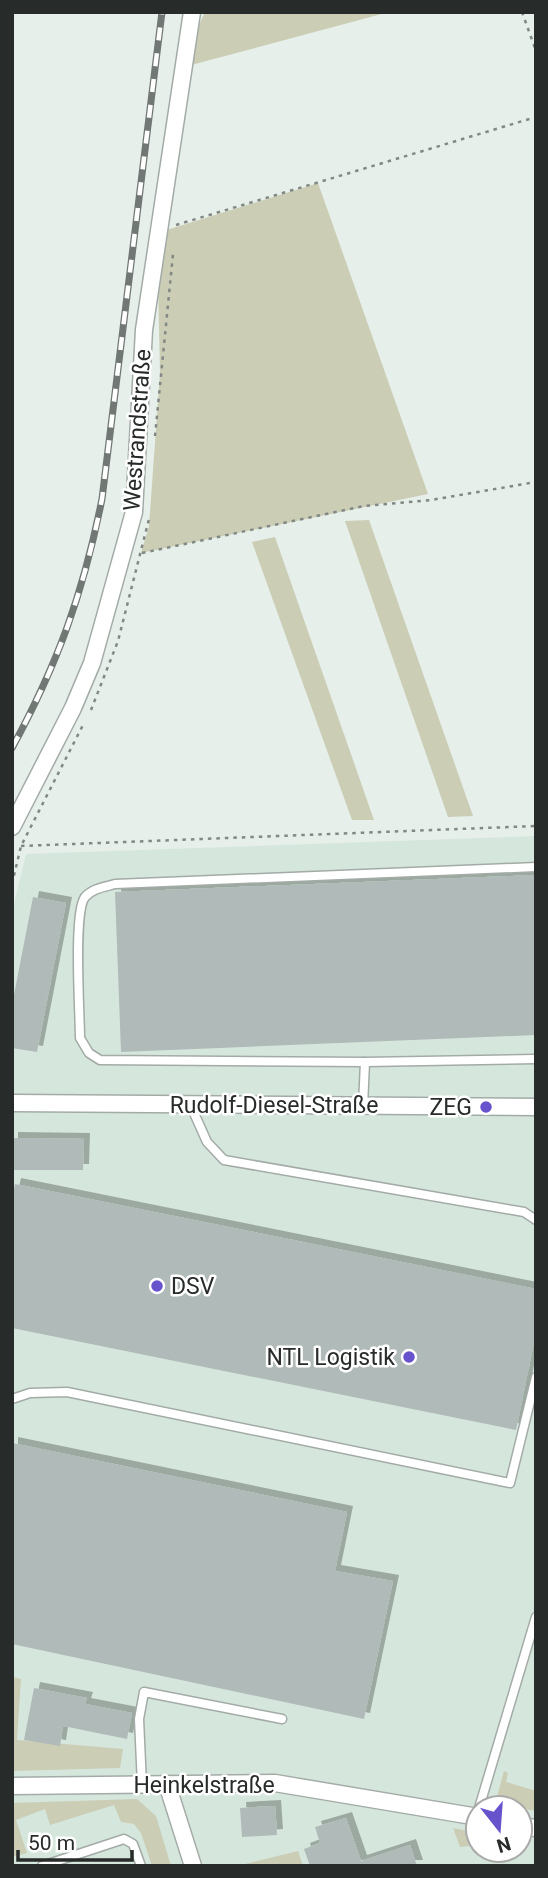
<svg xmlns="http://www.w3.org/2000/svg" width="548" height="1878" font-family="Roboto,sans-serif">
	<defs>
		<filter id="shadow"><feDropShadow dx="6" dy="-6" stdDeviation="0" flood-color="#0004"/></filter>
	</defs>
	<rect width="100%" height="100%" fill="#e6efea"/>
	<path fill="#d5e6dc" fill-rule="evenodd" d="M536 836V1866H12V912L26 854ZM478 1808H520V1850H478Z"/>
	<g fill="#cbcdb5">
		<polygon points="205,12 389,12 180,68"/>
		<polygon points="318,183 428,494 141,553 149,526 160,373 157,233"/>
		<polygon points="369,520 473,816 448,817 345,521"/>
		<polygon points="275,537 374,820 352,820 252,542"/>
		<polygon points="12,1677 21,1679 17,1740 123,1749 120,1768 12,1771"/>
		<polygon points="504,1771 508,1773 506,1782 536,1791 536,1811 495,1804"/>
		<polygon points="137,1799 156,1816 171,1866 152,1866 141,1833 134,1824 121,1822 114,1805 50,1825 45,1809 16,1820 27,1853 12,1857 12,1803"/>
		<polygon points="453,1828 478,1833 478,1845 460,1847"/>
		<polygon points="298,1851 303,1866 237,1866"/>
	</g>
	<g fill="#b0bab9" filter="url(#shadow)">
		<polygon points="536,875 536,1035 121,1052 115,892"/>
		<polygon points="33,897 66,903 37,1052 12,1048 12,1005"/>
		<polygon points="12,1138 84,1139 83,1170 12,1170"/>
		<polygon points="15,1184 536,1289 536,1332 516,1430 12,1328 12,1198"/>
		<polygon points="12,1443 347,1512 335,1571 393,1581 364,1719 12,1644"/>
		<polygon points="34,1688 87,1698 85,1704 132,1713 127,1739 63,1726 60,1746 24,1740"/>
		<polygon points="275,1806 277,1835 242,1837 240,1808"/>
		<polygon points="346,1818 361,1861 410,1845 417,1866 310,1866 304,1849 320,1843 315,1827"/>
	</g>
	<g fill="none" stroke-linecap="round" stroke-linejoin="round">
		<defs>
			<g id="lane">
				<path d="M536 867 115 884C105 887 93 888 85 897 73 912 80 1014 80 1038L89 1053 100 1060 365 1062 536 1059"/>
				<polyline points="190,1104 207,1142 224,1160 524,1212 536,1220"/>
				<polyline points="363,1106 365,1062"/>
				<polyline points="12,1399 30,1393 67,1392 510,1483 536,1377"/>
				<polyline points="142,1785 139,1719 144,1692 282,1719"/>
				<polyline points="479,1808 536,1617"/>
				<polyline points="42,1866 124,1839 133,1844 141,1866"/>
			</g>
			<g id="street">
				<polyline points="12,827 73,708 92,663 134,512 144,330 192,12"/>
				<polyline points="12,1103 536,1107"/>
				<polyline points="167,1784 193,1866"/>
				<polyline points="12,1786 275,1783 478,1817"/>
				<polyline points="520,1826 536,1828"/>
			</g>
		</defs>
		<use href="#lane" stroke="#a3aba7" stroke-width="11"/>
		<use href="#street" stroke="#a3aba7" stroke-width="19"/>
		<g stroke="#828985" stroke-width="2.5" stroke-dasharray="3.5 5" stroke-linecap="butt">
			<polyline points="522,12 536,51"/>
			<polyline points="176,225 536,117"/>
			<polyline points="155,436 173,254"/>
			<polyline points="142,553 364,506 431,500 536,482"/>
			<polyline points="91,710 118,641 149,519"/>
			<polyline points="21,846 536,826"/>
			<polyline points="12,884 21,846 83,725"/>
		</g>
		<use href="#lane" stroke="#fff" stroke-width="8"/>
		<use href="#street" stroke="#fff" stroke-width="16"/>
		<defs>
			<path id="rail" d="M12 748C58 663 83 594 102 499L162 12"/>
		</defs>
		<use href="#rail" stroke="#717774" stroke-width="7"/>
		<use href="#rail" stroke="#fff" stroke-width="4.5" stroke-dasharray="13" stroke-linecap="butt"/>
	</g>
	<g fill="#6753cc" stroke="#fff" stroke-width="2.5">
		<circle cx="486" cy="1107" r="7"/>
		<circle cx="157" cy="1286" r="7"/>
		<circle cx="409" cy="1357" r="7"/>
	</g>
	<g text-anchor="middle" stroke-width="5" stroke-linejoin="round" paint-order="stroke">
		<g font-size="23" fill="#272b29" stroke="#fff">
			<text transform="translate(137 430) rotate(-86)" y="8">Westrandstraße</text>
			<text x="274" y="1113">Rudolf-Diesel-Straße</text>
			<text x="204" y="1793">Heinkelstraße</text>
		</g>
		<g font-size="23" fill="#272b29" stroke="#fff" text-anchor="end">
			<text x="472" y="1115">ZEG</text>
			<text x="171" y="1294" text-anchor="start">DSV</text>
			<text x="395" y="1365">NTL Logistik</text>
		</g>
	</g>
	<rect width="548" height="1878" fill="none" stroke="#272b29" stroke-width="28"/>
	<g transform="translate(499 1829) rotate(163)"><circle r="33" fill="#ffffff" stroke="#a9aaa9" stroke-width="2"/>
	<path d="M0-5L12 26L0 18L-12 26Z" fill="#6753cc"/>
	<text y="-10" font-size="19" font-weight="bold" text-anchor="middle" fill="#272b29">N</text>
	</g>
	<path d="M18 1850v10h114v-10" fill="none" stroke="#272b29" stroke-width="3.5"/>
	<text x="28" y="1850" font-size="21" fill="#272b29" stroke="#ffffff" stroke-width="5" paint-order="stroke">50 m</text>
</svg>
